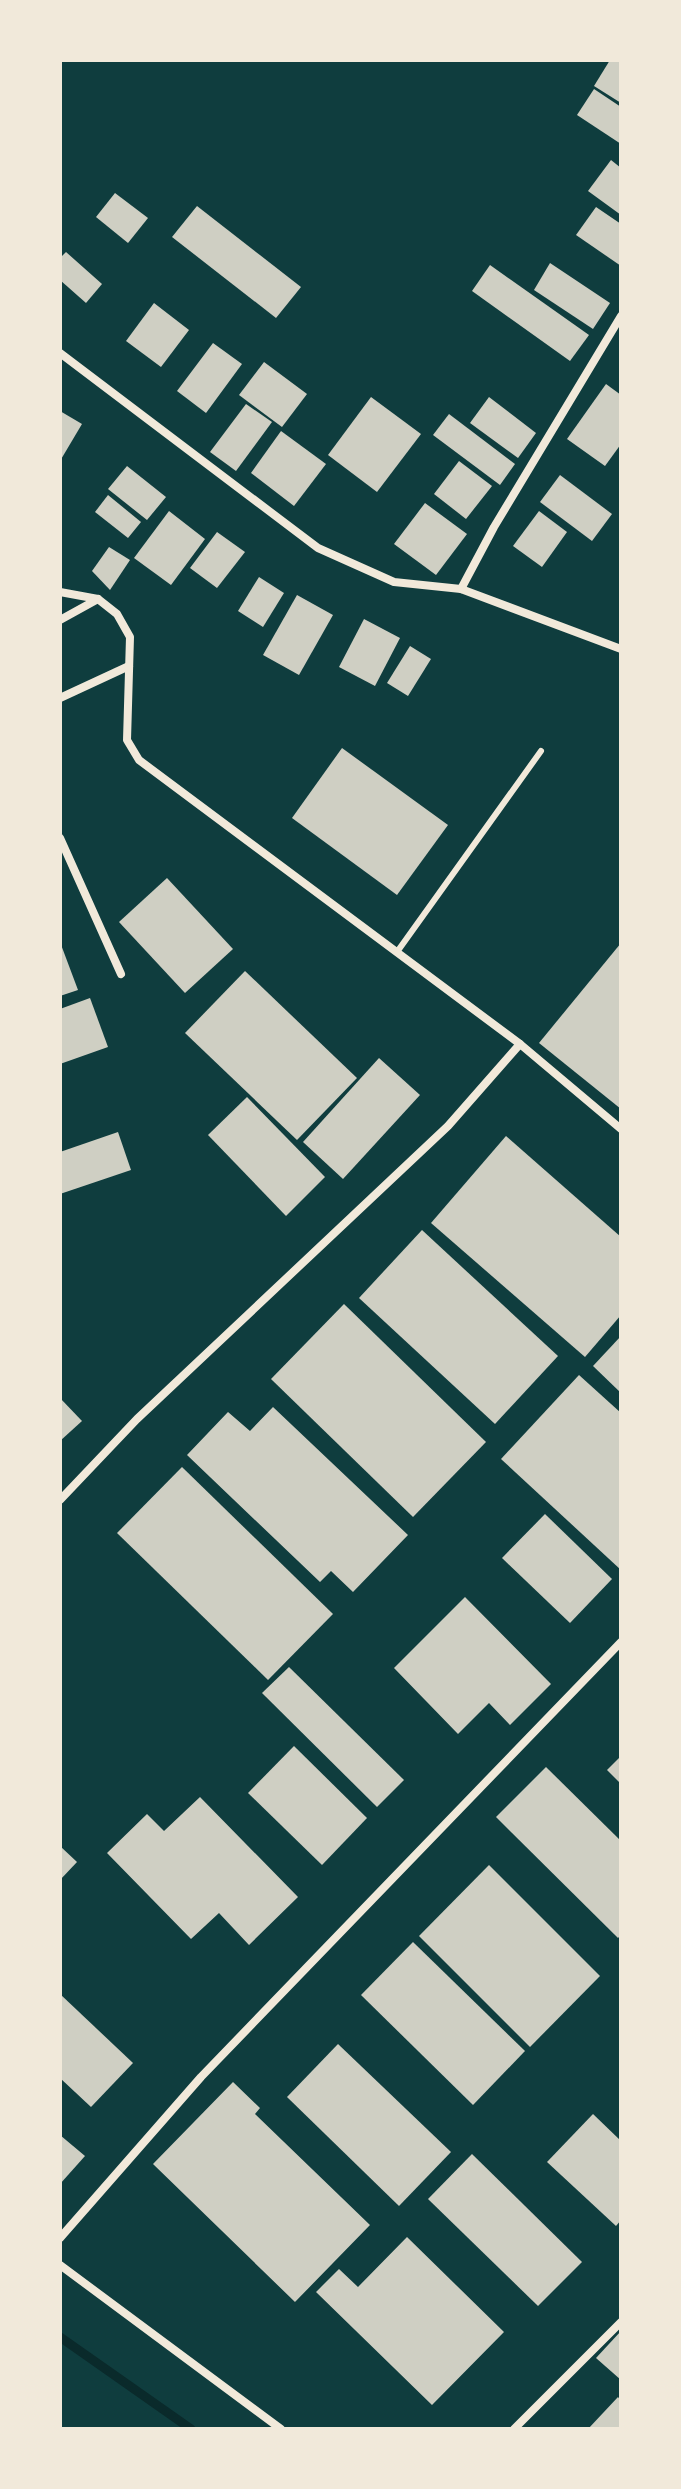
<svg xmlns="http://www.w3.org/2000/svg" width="681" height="2489" font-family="Cabin,sans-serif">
	<rect width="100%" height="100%" fill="#0f3d3e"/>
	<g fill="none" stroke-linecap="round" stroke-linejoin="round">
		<polyline stroke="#0a2a2b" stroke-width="9" points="60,2337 191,2429"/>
	</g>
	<g fill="#cfcfc3">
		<polygon points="610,60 621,62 621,103 594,86"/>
		<polygon points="594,89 621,107 621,144 577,115"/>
		<polygon points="611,160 621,168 621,215 588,191"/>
		<polygon points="115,193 148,218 128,243 96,217"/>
		<polygon points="197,206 301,287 276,318 172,237"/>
		<polygon points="596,207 621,224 621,266 576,235"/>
		<polygon points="66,252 102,284 86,303 60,280 60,258"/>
		<polygon points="550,263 610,303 593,329 534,290"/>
		<polygon points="490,265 589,335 570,361 472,291"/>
		<polygon points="154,303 189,330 161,367 126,341"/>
		<polygon points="213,343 242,364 206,413 177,391"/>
		<polygon points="264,362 307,394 282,427 239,395"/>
		<polygon points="606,384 621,395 621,444 605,466 567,439"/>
		<polygon points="371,397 421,434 377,492 328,455"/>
		<polygon points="489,397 536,433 518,458 470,423"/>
		<polygon points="246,404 272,422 236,471 210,452"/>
		<polygon points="60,411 82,424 60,461"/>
		<polygon points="449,414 515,464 500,485 433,435"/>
		<polygon points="281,431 326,464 294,506 251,473"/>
		<polygon points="459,461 492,486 466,519 434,494"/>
		<polygon points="127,466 166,497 147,520 108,489"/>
		<polygon points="560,475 612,514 592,541 540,502"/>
		<polygon points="108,495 141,522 128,538 95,512"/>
		<polygon points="425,503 467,534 436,575 394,544"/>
		<polygon points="169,511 205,539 171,585 134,558"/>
		<polygon points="539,511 567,532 542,567 513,546"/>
		<polygon points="217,532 245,552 217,588 190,568"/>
		<polygon points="109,547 130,560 110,590 92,571"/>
		<polygon points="259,577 284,593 263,627 238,611"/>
		<polygon points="297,595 333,615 299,675 263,655"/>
		<polygon points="364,619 400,638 375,686 339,667"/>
		<polygon points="410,646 431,659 408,696 387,683"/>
		<polygon points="342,748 448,825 397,895 292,818"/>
		<polygon points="167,878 233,949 185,993 119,922"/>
		<polygon points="60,942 78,990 60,996"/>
		<polygon points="621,943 621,1109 539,1043"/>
		<polygon points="245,971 357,1078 297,1140 185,1033"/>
		<polygon points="90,998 108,1047 60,1064 60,1009"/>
		<polygon points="379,1058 420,1095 343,1179 303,1142"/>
		<polygon points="247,1097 325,1177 286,1216 208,1135"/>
		<polygon points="118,1132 131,1170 60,1194 60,1152"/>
		<polygon points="506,1136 621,1237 621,1315 585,1357 431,1223"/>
		<polygon points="422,1230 558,1356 495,1424 359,1298"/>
		<polygon points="344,1304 486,1442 413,1517 271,1379"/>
		<polygon points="621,1336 621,1393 593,1366"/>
		<polygon points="579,1375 621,1413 621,1570 501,1459"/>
		<polygon points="60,1398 82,1421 60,1441"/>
		<polygon points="273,1407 408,1535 353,1592 331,1571 320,1582 187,1455 228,1412 250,1431"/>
		<polygon points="182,1467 333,1614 268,1680 117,1533"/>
		<polygon points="545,1514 612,1579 570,1623 502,1558"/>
		<polygon points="465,1597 551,1684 510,1725 489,1703 458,1734 394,1668"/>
		<polygon points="289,1667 404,1780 377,1807 262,1693"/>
		<polygon points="294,1746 367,1818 322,1865 248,1793"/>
		<polygon points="621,1756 621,1784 607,1770"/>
		<polygon points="546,1767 621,1841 621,1935 618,1938 496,1817"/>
		<polygon points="200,1797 298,1897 249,1945 219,1913 191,1939 107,1853 147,1814 164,1831"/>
		<polygon points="60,1846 77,1862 60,1880"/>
		<polygon points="489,1865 600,1976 530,2047 419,1936"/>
		<polygon points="413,1942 525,2051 473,2105 361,1995"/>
		<polygon points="60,1994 133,2063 91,2107 60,2078"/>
		<polygon points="338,2044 451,2152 399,2206 287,2097"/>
		<polygon points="233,2082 260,2108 255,2114 370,2225 295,2302 153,2164"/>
		<polygon points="593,2114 621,2141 621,2220 616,2226 547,2162"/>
		<polygon points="60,2135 85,2156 60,2184"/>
		<polygon points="472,2154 582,2262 538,2306 428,2199"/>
		<polygon points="407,2237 504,2332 432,2405 316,2292 339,2269 358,2287"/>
		<polygon points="621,2331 621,2380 596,2358"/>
		<polygon points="618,2397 621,2401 621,2429 588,2429"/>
	</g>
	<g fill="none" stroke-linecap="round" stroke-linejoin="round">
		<polyline stroke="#f1e9da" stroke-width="6" points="397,952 541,751"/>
		<g stroke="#f1e9da" stroke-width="8">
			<polyline points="60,353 318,548 394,582 461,589 621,649"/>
			<polyline points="461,589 494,527 621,316"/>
			<polyline points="60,592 98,599 117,614 130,637 127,740 139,760 520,1044 621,1129"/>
			<polyline points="60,620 98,599"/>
			<polyline points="60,698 129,666"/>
			<polyline points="60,838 121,974"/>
			<polyline points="60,1500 137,1419 448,1126 520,1044"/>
			<polyline points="60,2238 201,2077 621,1642"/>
			<polyline points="60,2265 281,2429"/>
			<polyline points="514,2429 621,2322"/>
		</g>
	</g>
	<rect width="681" height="2489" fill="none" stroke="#f1e9da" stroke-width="124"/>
</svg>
